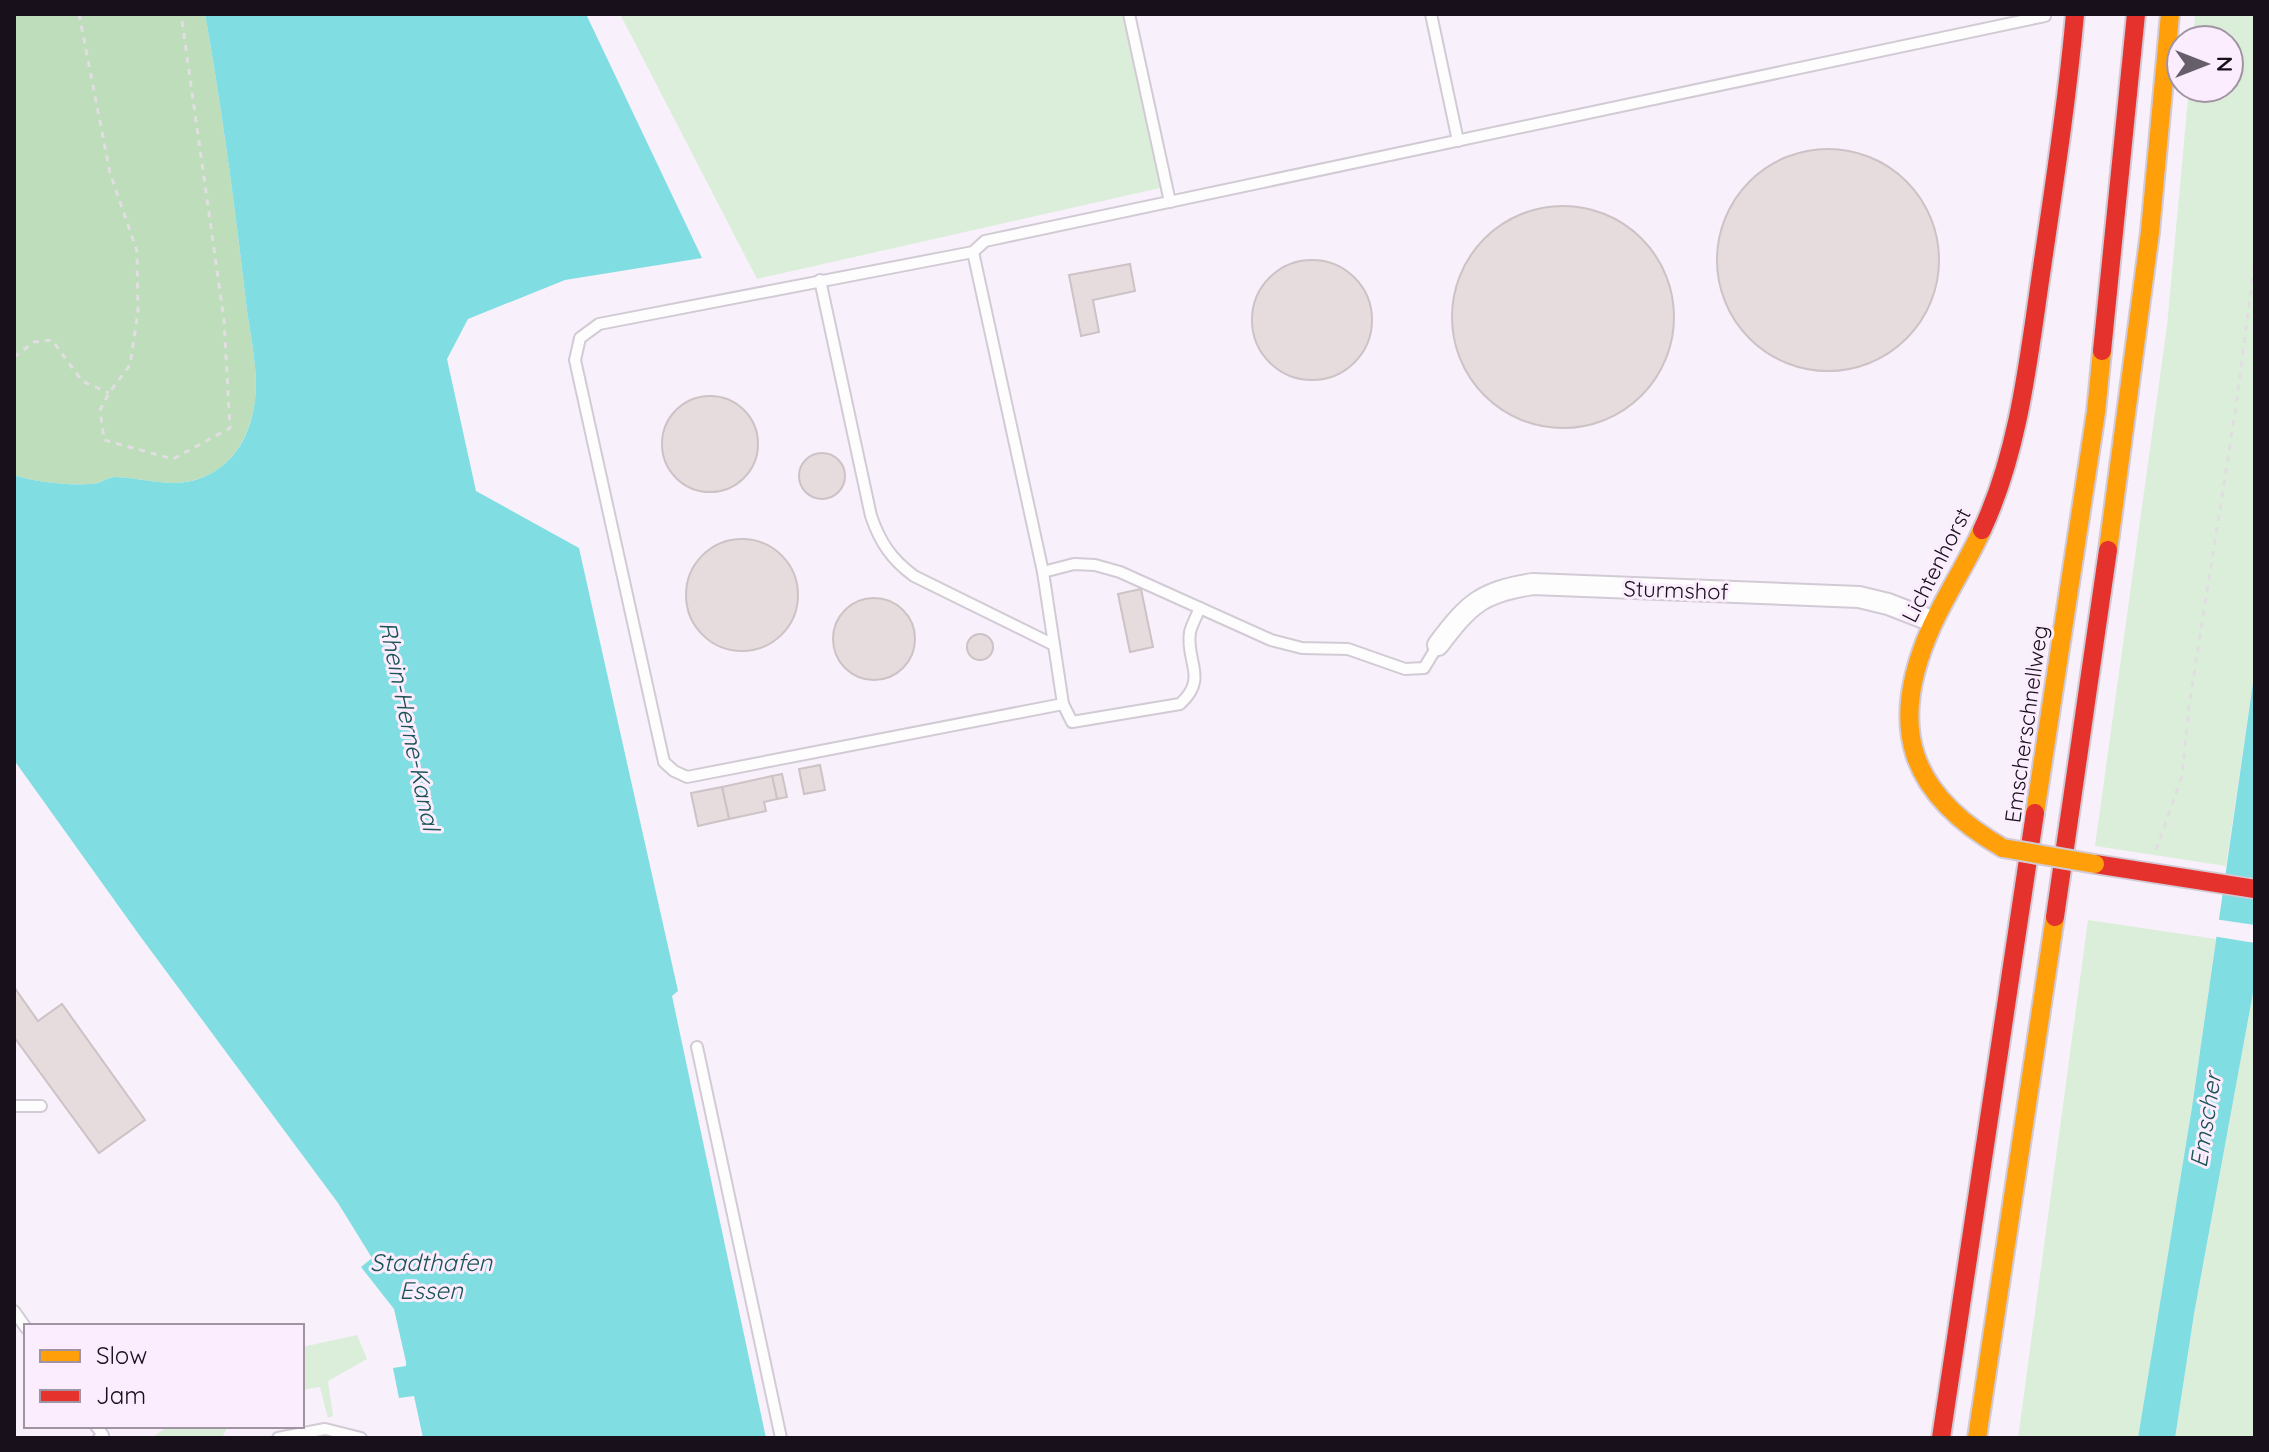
<svg xmlns="http://www.w3.org/2000/svg" width="2269" height="1452" font-family="Quicksand,sans-serif">
	<rect width="100%" height="100%" fill="#f8f0fa"/>
	<g fill="#dbeeda">
		<polygon points="620,14 1124,14 1160,188 757,279"/>
		<polygon points="2195,14 2255,14 2255,669 2226,866 2095,846 2167,326 2189,88 2229,88 2229,40 2193,40"/>
		<polygon points="2088,920 2216,939 2192,1107 2138,1438 2018,1438"/>
		<polygon points="2255,982 2255,1438 2175,1438 2194,1314"/>
		<polygon points="357,1335 367,1359 328,1381 333,1416 328,1418 320,1387 302,1390 302,1347"/>
		<polygon points="168,1426 228,1426 223,1436 218,1438 152,1438"/>
	</g>
	<path fill="#bdddbb" d="M14 14H205C222 110 235 206 246 303 250 337 261 377 253 412 248 435 236 458 215 471 179 493 152 478 115 477 109 477 104 481 98 483 78 487 33 482 14 475Z"/>
	<g fill="#80dee2">
		<path d="M205 14H586L702 258 565 280 468 319 447 359 476 491 579 548 678 991 672 996 766 1438H423L414 1396 399 1398 393 1368 406 1366V1362L394 1309 361 1267 372 1258 338 1203 140 936 14 760V475C33 482 78 487 98 483 104 481 109 477 115 477 152 478 180 493 215 471 236 458 248 436 253 412 261 377 250 337 246 303 235 206 222 110 205 14Z"/>
		<polygon points="2255,669 2255,982 2194,1314 2175,1438 2138,1438 2192,1107"/>
	</g>
	<polygon fill="#f8f0fa" points="2214,919 2255,925 2255,943 2212,936"/>
	<g fill="#e6dcde" stroke="#cdc2c5" stroke-width="2">
		<circle cx="1828" cy="260" r="111"/>
		<circle cx="1563" cy="317" r="111"/>
		<circle cx="1312" cy="320" r="60"/>
		<polygon points="1130,264 1135,291 1093,300 1099,332 1081,336 1069,275"/>
		<circle cx="710" cy="444" r="48"/>
		<circle cx="822" cy="476" r="23"/>
		<circle cx="742" cy="595" r="56"/>
		<polygon points="1141,589 1153,647 1130,652 1118,594"/>
		<circle cx="874" cy="639" r="41"/>
		<circle cx="980" cy="647" r="13"/>
		<polygon points="820,765 825,790 804,794 799,769"/>
		<polygon points="782,774 787,797 777,799 772,776"/>
		<polygon points="772,776 777,799 764,802 766,811 729,819 722,787"/>
		<polygon points="722,787 729,819 698,826 691,793"/>
		<polygon points="14,987 38,1021 62,1004 145,1120 99,1153 14,1037"/>
	</g>
	<g fill="none" stroke-linecap="round" stroke-linejoin="round">
		<defs>
			<g id="lane">
				<polyline points="1129,14 1170,202"/>
				<polyline points="1431,14 1458,141"/>
				<polyline points="973,252 1043,572 1063,704 687,777 674,771 664,762 575,360 580,338 599,324 973,252 985,241 2045,16 2045,14"/>
				<path d="M820 280 871 516C880 542 891 559 914 576L1054 645"/>
				<polyline points="1043,572 1074,564 1095,565 1120,572 1271,640 1302,648 1348,649 1405,669 1424,668 1438,645"/>
				<path d="M1063 704 1072 722 1180 704C1209 678 1185 661 1190 632 1192 624 1197 615 1200 608"/>
				<polyline points="697,1047 781,1438"/>
				<polyline points="14,1106 41,1106"/>
				<polyline points="14,1311 26,1328"/>
				<polyline points="96,1426 103,1435 99,1438"/>
				<polyline points="278,1438 325,1429 361,1438"/>
			</g>
			<path id="street" d="M1438 645C1469 604 1481 592 1533 584L1859 597 1888 604 1932 621"/>
			<g id="slow">
				<path d="M1982 530C1967 563 1946 594 1931 628 1887 727 1909 794 2003 848"/>
				<polyline points="2108,550 2150,232 2170,14"/>
				<polyline points="2035,813 2096,412 2102,351"/>
				<polyline points="1977,1438 2055,917"/>
			</g>
			<g id="jam">
				<polyline points="2102,351 2136,14"/>
				<path d="M1982 530C2018 453 2028 364 2040 281 2053 192 2067 103 2075 14"/>
				<polyline points="2095,864 2255,889"/>
				<polyline points="2055,917 2108,550"/>
				<polyline points="1941,1438 2035,813"/>
			</g>
		</defs>
		<use href="#lane" stroke="#d2cad4" stroke-width="14"/>
		<use href="#street" stroke="#d2cad4" stroke-width="24"/>
		<use href="#slow" stroke="#d2cad4" stroke-width="22"/>
		<use href="#jam" stroke="#d2cad4" stroke-width="22"/>
		<g stroke="#e1dee1" stroke-width="3" stroke-dasharray="6 6" stroke-linecap="butt">
			<polyline points="79,14 110,173 137,251 138,312 130,365 109,393 100,410 104,440 173,459 230,428 224,320 181,14"/>
			<polyline points="14,357 34,342 52,340 82,381 109,393"/>
			<polyline points="2156,850 2182,776 2189,706 2235,413 2255,260"/>
		</g>
		<use href="#lane" stroke="#fefdfe" stroke-width="10"/>
		<use href="#street" stroke="#fefdfe" stroke-width="20"/>
		<use href="#slow" stroke="#ff9f0a" stroke-width="18"/>
		<use href="#jam" stroke="#e5322d" stroke-width="18"/>
		<defs>
			<polyline id="slow-bridge" points="2003,848 2095,864"/>
		</defs>
		<use href="#slow-bridge" stroke="#d2cad4" stroke-width="22" stroke-linecap="butt"/>
		<use href="#slow-bridge" stroke="#ff9f0a" stroke-width="18"/>
	</g>
	<g text-anchor="middle" stroke-width="6" stroke-linejoin="round" paint-order="stroke">
		<g font-size="22" fill="#18101a" stroke="#fbecfe">
			<text transform="translate(1936 565) rotate(-63)" y="8">Lichtenhorst</text>
			<text transform="translate(1676 590) rotate(2)" y="8">Sturmshof</text>
			<text transform="translate(2026 724) rotate(-82)" y="8">Emscherschnellweg</text>
		</g>
		<g font-size="24" font-style="italic" fill="#1a5455" stroke="#fbecfe">
			<text transform="translate(409 726) rotate(78)" y="8">Rhein-Herne-Kanal</text>
			<text transform="translate(2206 1120) rotate(-81)" y="8">Emscher</text>
			<text x="431" y="1271">Stadthafen<tspan x="431" dy="28">Essen</tspan></text>
		</g>
	</g>
	<rect width="2269" height="1452" fill="none" stroke="#18101a" stroke-width="32"/>
	<rect x="24" y="1324" width="280" height="104" fill="#fbecfe" stroke="#a094a3" stroke-width="2"/>
	<rect x="40" y="1350" width="40" height="12" fill="#ff9f0a" stroke="#a094a3" stroke-width="2"/>
	<text x="96" y="1364" font-size="24" fill="#18101a">Slow</text>
	<rect x="40" y="1390" width="40" height="12" fill="#e5322d" stroke="#a094a3" stroke-width="2"/>
	<text x="96" y="1404" font-size="24" fill="#18101a">Jam</text>
	<g transform="translate(2205 64) rotate(90)"><circle r="38" fill="#fbecfe" stroke="#a094a3" stroke-width="2"/>
	<path d="M0-6L14 30L0 20L-14 30Z" fill="#665e68"/>
	<text y="-12" font-size="22" font-weight="bold" text-anchor="middle" fill="#18101a">N</text>
	</g>
</svg>
